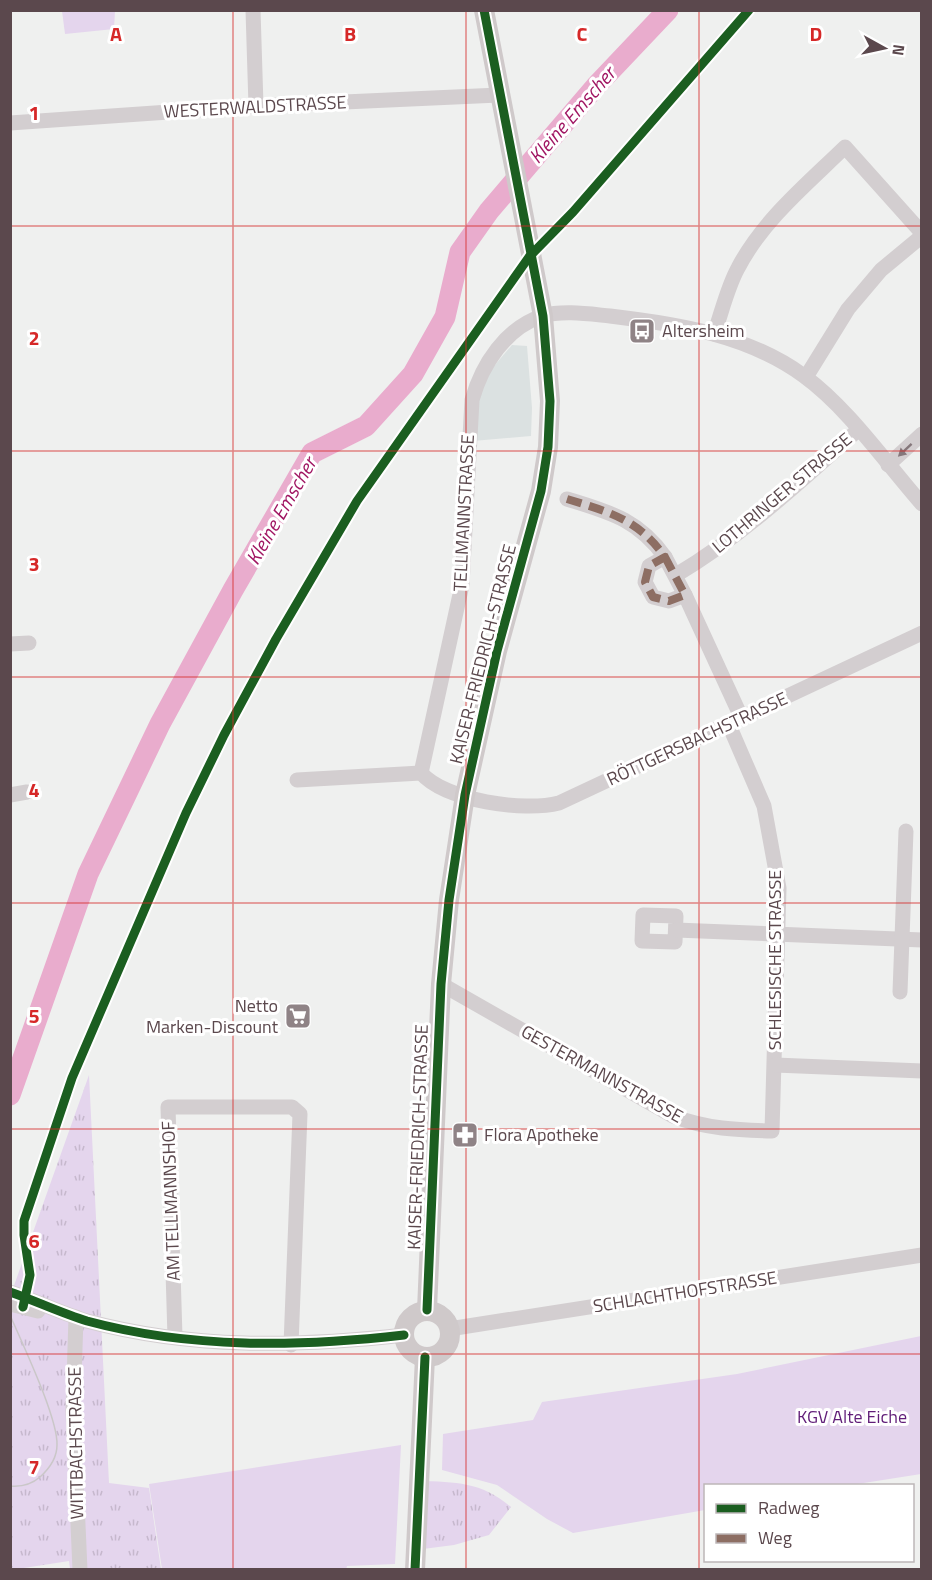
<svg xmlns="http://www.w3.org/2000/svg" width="932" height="1580" font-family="'Titillium Web',sans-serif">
	<defs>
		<pattern id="grass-tufts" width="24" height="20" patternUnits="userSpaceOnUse" patternTransform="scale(1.5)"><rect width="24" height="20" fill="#e4d5ed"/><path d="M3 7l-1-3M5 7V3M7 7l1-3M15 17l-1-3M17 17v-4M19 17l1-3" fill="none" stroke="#c6b8cd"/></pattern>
	</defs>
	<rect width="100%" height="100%" fill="#eff0ef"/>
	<polygon fill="#dbe1e1" points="512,345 527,346 532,408 531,436 473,441 482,380"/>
	<g fill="url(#grass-tufts)">
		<polygon points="89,1075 109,1483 149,1488 161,1569 70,1569 69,1561 11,1570 11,1294"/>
		<path d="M419 1481C456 1482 482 1482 511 1507L489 1535 454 1545 415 1550Z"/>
	</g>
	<g fill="#e4d5ed">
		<polygon points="62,11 115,11 114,29 65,34"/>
		<polygon points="921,1336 921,1474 851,1485 706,1486 705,1510 573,1533 547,1519 497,1485 442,1470 443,1434 533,1420 542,1402 737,1374"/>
		<polygon points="401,1445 395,1564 347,1566 346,1570 162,1569 149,1484"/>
	</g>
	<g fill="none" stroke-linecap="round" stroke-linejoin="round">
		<polyline stroke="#e9accd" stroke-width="21" points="10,1095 88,874 160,724 233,590 312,453 366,426 413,374 445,317 460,252 489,211 596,86 668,10"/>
		<g stroke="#d3ced0" stroke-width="15">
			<polyline points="253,10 256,106"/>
			<polyline points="10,123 256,106 499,95"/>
			<path d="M714 334C722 312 727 288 738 268 763 220 807 184 845 147L922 233"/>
			<polyline points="806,377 848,309 881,270 922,236"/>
			<polyline points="888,465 922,434"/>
			<path d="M567 499C609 512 638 519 665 557"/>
			<polygon points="665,557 685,595 669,601 653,597 645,582 649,566"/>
			<path d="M676 575C743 535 800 482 858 430"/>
			<polyline points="685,595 742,719"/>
			<polyline points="10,644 29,643"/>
			<path d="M421 773 462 585 472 400C482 364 506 328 542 316 563 310 589 314 610 316 678 324 748 335 804 376 848 408 886 463 922 504"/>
			<path d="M297 780 421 773C446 801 524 812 559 803L922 633"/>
			<polyline points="10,795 27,792"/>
			<polygon points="643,915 676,916 675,942 642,941"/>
			<polyline points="676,930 922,940"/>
			<path d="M441 984 673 1116C706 1129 738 1130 772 1131L779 888 764 806 729 725"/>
			<polyline points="900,992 906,831"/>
			<polyline points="775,1065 922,1071"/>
			<path d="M10 1292C36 1301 61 1313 87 1321 191 1349 298 1347 404 1335"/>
			<polyline points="10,1304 38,1311"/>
			<polyline points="76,1317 73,1411 80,1570"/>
			<polyline points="449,1329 922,1255"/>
			<polyline points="175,1337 168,1107 292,1107 300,1114 291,1345"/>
		</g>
		<g stroke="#cfc9ca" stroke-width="20">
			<polyline points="427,1310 441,984 449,900 465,795 497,651 541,491 548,447 550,401 543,316 484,10"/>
			<circle cx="427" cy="1334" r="23"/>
			<polyline points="415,1570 425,1357"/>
		</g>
		<path stroke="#cac7c8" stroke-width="1.5" d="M10 1315C22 1343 58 1418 57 1445 57 1458 50 1468 40 1477 32 1484 21 1487 10 1486"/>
		<g stroke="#8d6e63" stroke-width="8" stroke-dasharray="15 8" stroke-linecap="butt">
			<path d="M567 499C609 512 638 519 665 557"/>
			<polygon points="665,557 685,595 669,601 653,597 645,582 649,566"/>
		</g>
		<defs>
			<g id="cycleway">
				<path d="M10 1292C36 1301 61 1313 87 1321 191 1349 298 1347 404 1335"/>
				<polyline points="23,1307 30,1275 24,1235 24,1221 72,1078 186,813 224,735 276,639 357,501 529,257 573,212 749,10"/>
				<polyline points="427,1310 441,984 449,900 465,795 497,651 541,491 548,447 550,401 543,316 484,10"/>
				<polyline points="415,1570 425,1357"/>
			</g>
		</defs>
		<use href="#cycleway" stroke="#fff" stroke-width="13"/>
		<use href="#cycleway" stroke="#1b5e20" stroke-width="9"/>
	</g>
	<defs><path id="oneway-solid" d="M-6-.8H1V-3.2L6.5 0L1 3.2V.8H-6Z" transform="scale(1.5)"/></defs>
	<use fill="#85777b" href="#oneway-solid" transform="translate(905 450) rotate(137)"/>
	<path fill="none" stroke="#d62828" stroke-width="1.5" stroke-opacity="0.55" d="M233 10V1570M466 10V1570M699 10V1570M10 226H922M10 451H922M10 677H922M10 903H922M10 1129H922M10 1354H922"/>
	<defs>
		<symbol id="bus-square" viewBox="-11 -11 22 22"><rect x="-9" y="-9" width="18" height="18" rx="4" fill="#8f8386" stroke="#fff"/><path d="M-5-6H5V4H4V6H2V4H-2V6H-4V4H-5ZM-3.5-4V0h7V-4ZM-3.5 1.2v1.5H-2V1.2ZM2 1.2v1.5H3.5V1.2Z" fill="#fff"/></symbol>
		<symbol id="supermarket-square" viewBox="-11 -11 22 22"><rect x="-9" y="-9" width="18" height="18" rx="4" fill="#8f8386" stroke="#fff"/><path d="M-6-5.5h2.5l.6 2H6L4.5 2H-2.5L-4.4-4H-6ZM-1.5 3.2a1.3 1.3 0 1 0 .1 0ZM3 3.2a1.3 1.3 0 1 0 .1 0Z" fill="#fff"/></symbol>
		<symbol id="pharmacy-square" viewBox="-11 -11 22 22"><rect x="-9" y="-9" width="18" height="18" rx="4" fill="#8f8386" stroke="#fff"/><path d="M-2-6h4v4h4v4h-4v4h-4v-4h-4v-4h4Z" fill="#fff"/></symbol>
	</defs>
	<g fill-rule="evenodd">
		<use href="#bus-square" x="627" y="316" width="30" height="30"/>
		<use href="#supermarket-square" x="283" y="1001" width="30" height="30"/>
		<use href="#pharmacy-square" x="450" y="1120" width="30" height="30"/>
	</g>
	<g text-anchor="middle" stroke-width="6" stroke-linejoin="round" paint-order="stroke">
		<g font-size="18" fill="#5b484d" stroke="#fff">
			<text transform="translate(255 107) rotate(-3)" y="6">WESTERWALDSTRASSE</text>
			<text transform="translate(782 493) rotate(-40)" y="6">LOTHRINGER STRASSE</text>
			<text transform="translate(464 513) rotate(-87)" y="6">TELLMANNSTRASSE</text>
			<text transform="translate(483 654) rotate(-76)" y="6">KAISER-FRIEDRICH-STRASSE</text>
			<text transform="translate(697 739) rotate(-25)" y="6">RÖTTGERSBACHSTRASSE</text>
			<text transform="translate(775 960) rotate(-90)" y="6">SCHLESISCHE STRASSE</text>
			<text transform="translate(602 1074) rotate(29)" y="6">GESTERMANNSTRASSE</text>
			<text transform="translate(418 1137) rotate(-88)" y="6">KAISER-FRIEDRICH-STRASSE</text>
			<text transform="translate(171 1201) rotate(-92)" y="6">AM TELLMANNSHOF</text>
			<text transform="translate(685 1292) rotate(-9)" y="6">SCHLACHTHOFSTRASSE</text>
			<text transform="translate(76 1443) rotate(-91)" y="6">WITTBACHSTRASSE</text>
		</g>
		<g font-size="18" fill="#5b484d" stroke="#fff" text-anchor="start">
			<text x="662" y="337">Altersheim</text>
			<text x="278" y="1012" text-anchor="end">Netto<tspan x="278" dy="21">Marken-Discount</tspan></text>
			<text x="484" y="1141">Flora Apotheke</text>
		</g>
		<g font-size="18" fill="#601d78" stroke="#fff">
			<text x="852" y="1423">KGV Alte Eiche</text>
		</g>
		<g font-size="20" font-style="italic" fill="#a01562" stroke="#fff">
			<text transform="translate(572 115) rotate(-49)" y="7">Kleine Emscher</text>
			<text transform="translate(281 511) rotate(-60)" y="7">Kleine Emscher</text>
		</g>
	</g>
	<g font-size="20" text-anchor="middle" font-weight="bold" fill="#d62828" stroke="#fff" stroke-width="6" stroke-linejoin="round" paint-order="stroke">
		<text x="116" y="41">A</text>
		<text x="350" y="41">B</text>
		<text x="582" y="41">C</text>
		<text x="816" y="41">D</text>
		<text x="34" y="120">1</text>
		<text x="34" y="345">2</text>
		<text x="34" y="571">3</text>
		<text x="34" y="797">4</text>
		<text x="34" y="1023">5</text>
		<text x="34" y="1248">6</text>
		<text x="34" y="1474">7</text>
	</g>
	<rect width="932" height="1580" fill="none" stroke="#5b484d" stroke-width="24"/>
	<rect x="704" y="1484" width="210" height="78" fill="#ffffff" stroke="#bdb6b8" stroke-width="1.5"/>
	<rect x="716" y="1504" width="30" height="9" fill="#1b5e20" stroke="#bdb6b8" stroke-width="1.5"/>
	<text x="758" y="1514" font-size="18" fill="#5b484d">Radweg</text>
	<rect x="716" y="1534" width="30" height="9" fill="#8d6e63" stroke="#bdb6b8" stroke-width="1.5"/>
	<text x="758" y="1544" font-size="18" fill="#5b484d">Weg</text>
	<g transform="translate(884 48) rotate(98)" stroke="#ffffff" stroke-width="4.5" paint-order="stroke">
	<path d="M0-4.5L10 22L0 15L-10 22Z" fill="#5b484d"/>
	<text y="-9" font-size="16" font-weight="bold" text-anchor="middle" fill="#5b484d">N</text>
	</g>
</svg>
